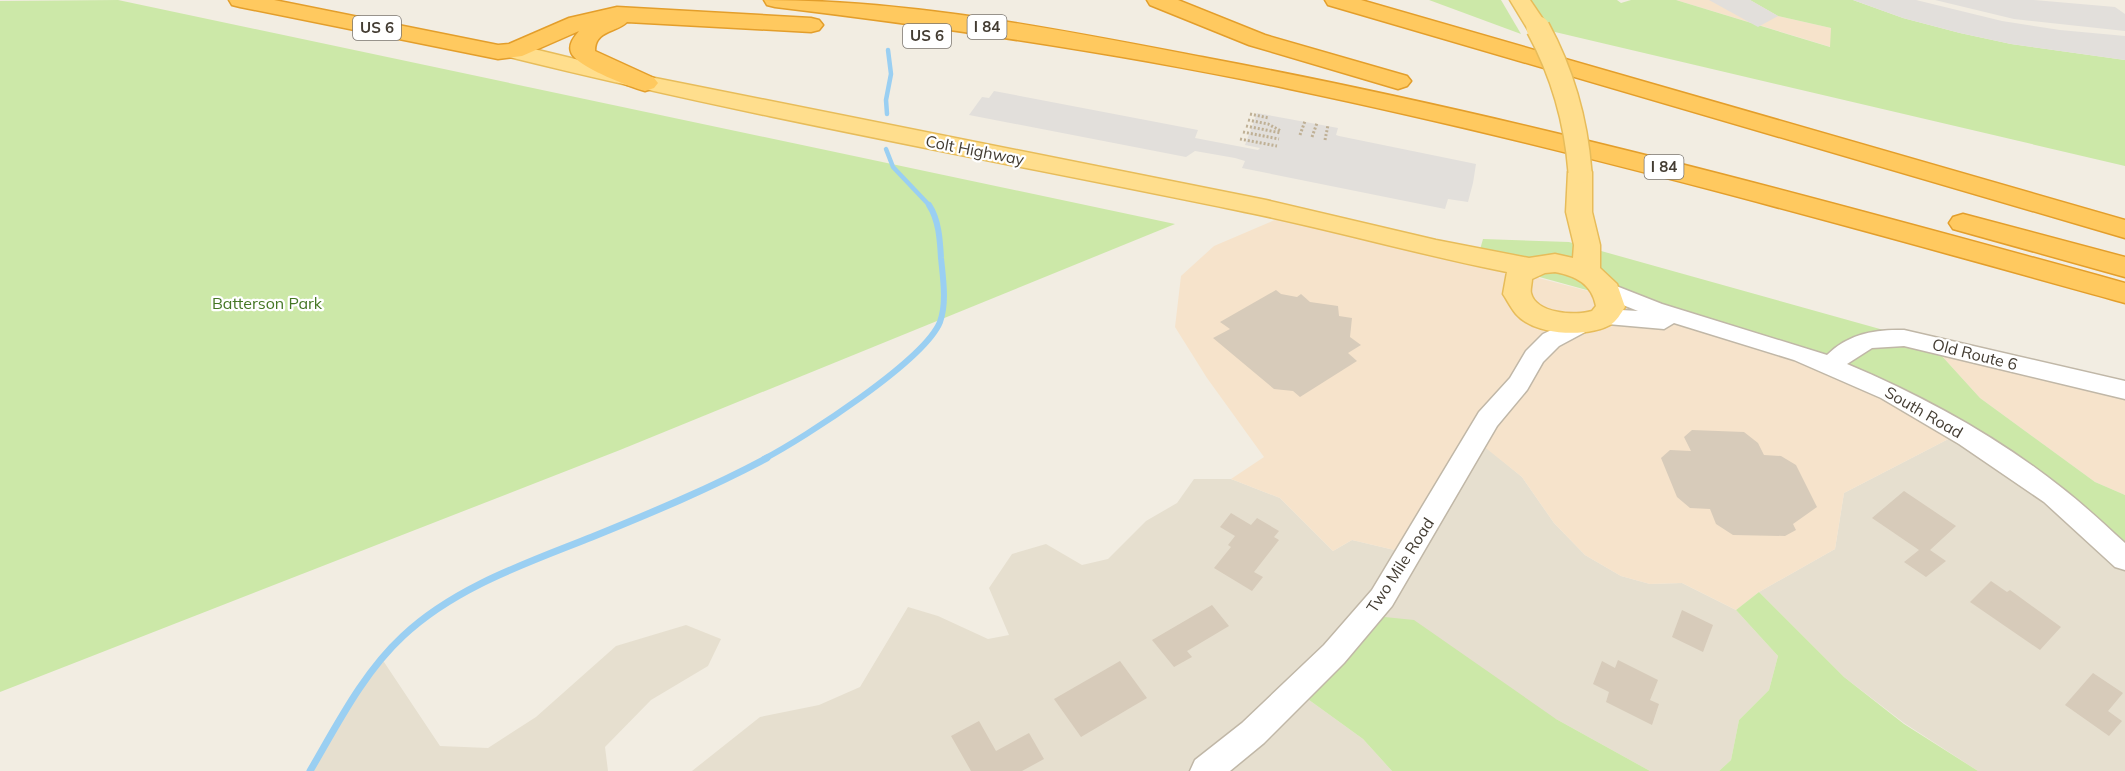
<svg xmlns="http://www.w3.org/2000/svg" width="2125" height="771" font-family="Mulish,sans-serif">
	<rect width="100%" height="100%" fill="#f2ede2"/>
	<g fill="#e6dfcf">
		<polygon points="1960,433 2125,559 2125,771 1978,771 1904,723 1844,677 1759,592 1835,549 1844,493"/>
		<polygon points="1477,440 1522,477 1554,523 1585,555 1621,576 1650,584 1682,583 1736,610 1778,656 1769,690 1739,720 1731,760 1719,771 1650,771 1556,719 1298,692 1363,739 1392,771 692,771 760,717 819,705 860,687 908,607 938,616 988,639 1009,635 989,588 1012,554 1046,544 1082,565 1108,559 1146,521 1177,503 1194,479 1231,479 1280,498 1333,551 1352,540 1407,553"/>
		<polygon points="686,625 721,639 708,666 651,700 605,747 608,771 310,771 355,694 382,659 440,746 488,748 536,717 616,646"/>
	</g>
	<g fill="#f6e3cb">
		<polygon points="1676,0 1750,0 1778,16 1831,28 1831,47"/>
		<polygon points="1291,213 1634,303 1785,348 1960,433 1844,493 1835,549 1759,592 1736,610 1682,583 1650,584 1621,576 1585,555 1554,523 1522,477 1477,441 1407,553 1352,540 1333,551 1280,498 1231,479 1264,457 1207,378 1175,327 1181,276 1214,246"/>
		<polygon points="1930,343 2125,390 2125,495 2095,482 1980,398"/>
	</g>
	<g fill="#cce8a8">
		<polygon points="118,0 1175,224 620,450 0,692 0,1"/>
		<polygon points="1429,0 1501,0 1521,34"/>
		<polygon points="1519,0 1617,0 1621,3 1631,0 1676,0 1830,47 1831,28 1778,16 1750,0 1853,0 1903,18 1960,33 2011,44 2125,60 2125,166 1538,28"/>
		<polygon points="1483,239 1569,242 1930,343 1980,398 2095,482 2125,495 2125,559 2053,495 1874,384 1634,303 1437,249 1479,253"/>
		<polygon points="1759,592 1844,677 1904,724 1978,771 1719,771 1731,760 1739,720 1769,690 1778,656 1736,610"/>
		<polygon points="1365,615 1414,620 1556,719 1650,771 1392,771 1363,739 1298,692"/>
	</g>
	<g fill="#e2dfdb">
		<polygon points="1709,0 1750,0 1778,16 1758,27"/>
		<polygon points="1853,0 1916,0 2002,21 2060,30 2125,36 2125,60 2011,44 1960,33 1903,18"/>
		<polygon points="1935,0 2034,0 2115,7 2125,14 2125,31 2014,19"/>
		<polygon points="994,91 1198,130 1195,138 1258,150 1260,148 1245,145 1257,113 1338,128 1336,135 1339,136 1476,164 1473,183 1468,202 1448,199 1445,209 1242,168 1245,161 1235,158 1195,151 1186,157 969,115 982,97 989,98"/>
	</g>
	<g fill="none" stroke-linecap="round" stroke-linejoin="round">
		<g stroke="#9acff2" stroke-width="4.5">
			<polyline points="887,114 886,100 891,74 888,50"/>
			<polyline points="886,149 893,167 930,206"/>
		</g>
		<path stroke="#9acff2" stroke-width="6" d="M764 459C804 438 924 361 940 322 947 303 943 278 941 258 940 241 939 220 929 205"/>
		<path stroke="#9acff2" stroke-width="7" d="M310 771C337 725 363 673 403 636 455 587 527 563 592 537 651 513 711 488 767 458"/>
	</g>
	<g fill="#d7cbba">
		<polygon points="1276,290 1281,294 1297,297 1301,294 1310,302 1338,306 1339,316 1352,318 1350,337 1361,345 1348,353 1357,361 1300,397 1293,391 1274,389 1213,338 1230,329 1220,322"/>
		<polygon points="1692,430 1744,432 1758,443 1764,455 1781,456 1796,465 1817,507 1793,524 1796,530 1785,536 1733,535 1716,524 1710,509 1690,508 1677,497 1661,458 1670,450 1691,451 1684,437"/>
		<polygon points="1904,491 1956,526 1930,550 1946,561 1926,577 1904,562 1919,550 1872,518"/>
		<polygon points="1231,513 1251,525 1257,518 1279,531 1274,537 1279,540 1254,572 1263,577 1252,591 1214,568 1231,547 1228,545 1235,536 1220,527"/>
		<polygon points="1991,581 2007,592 2010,590 2061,627 2040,650 1970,602"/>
		<polygon points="1212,605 1229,626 1187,651 1192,657 1174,667 1152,640"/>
		<polygon points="1682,610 1713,625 1703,652 1672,637"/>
		<polygon points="1618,660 1658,680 1650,700 1659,704 1652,725 1606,702 1609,692 1593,684 1602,661 1615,668"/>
		<polygon points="1120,661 1147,698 1081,737 1054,699"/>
		<polygon points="2093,673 2123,693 2108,711 2122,721 2109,736 2065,705"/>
		<polygon points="979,721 996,751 1029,733 1044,759 1022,771 971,771 951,736"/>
	</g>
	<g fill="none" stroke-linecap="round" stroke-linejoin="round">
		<defs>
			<g id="minor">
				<path d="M1606 282 1662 304 1827 355C1848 334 1875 329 1904 330L2125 381V399L1904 346 1872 348 1847 364C1923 396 1998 437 2062 488 2084 505 2104 524 2125 543V570L2115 567 2044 502 1959 444 1881 398 1794 360 1674 323 1664 329 1596 323 1593 317 1596 311 1604 309 1638 311 1598 295 1595 290 1598 285Z"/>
				<polygon points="1579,317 1587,319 1590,325 1587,331 1559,346 1543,362 1527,390 1497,426 1392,606 1344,663 1264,743 1230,771 1190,771 1195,760 1242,723 1324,645 1372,590 1479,412 1510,378 1526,351 1543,334"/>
			</g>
			<g id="major">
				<polygon points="1510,0 1530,0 1549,28 1546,33 1530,33"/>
				<path d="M513 44 645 76 1266 200 1436 240 1529 258 1555 254 1573 258 1574 245 1566 212 1568 172 1571 167 1580 164 1589 167 1592 172V212L1600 245V268L1617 284 1625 307C1621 313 1616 322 1610 325 1586 338 1534 335 1516 314 1511 308 1507 300 1503 294L1507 272C1416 254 1326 228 1236 210 992 160 747 116 505 56L502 51 505 46ZM1555 272C1576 276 1592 284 1596 306L1592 311C1576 316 1536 314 1531 293 1530 290 1532 283 1532 279L1545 273Z"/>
			</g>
			<g id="highway">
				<path d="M229 0H274L498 45 509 44 569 18 617 7 811 18 819 20 823 25 819 30 811 32 627 22C616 33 595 30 595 51L654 78 658 83 654 88 645 91C630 87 575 66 571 52 568 44 575 36 579 31L522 56 498 59 240 7 232 5Z"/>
				<path d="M764 0C912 0 1061 30 1207 58 1517 116 1821 199 2125 283V303C1848 226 1572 148 1290 89 1120 53 948 28 775 7L767 5Z"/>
				<polygon points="1147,0 1178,0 1265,35 1407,76 1411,81 1407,86 1398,89 1249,45 1150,5"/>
				<polygon points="1325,0 1361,0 2125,220 2125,238 1328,5"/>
				<polygon points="1963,214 2125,257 2125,277 1953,229 1949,223 1953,217"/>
			</g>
		</defs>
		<use href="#minor" stroke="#c0b7a7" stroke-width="3"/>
		<use href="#major" stroke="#e7bc5a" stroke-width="3"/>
		<use href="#highway" stroke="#e39e2b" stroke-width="3"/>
		<g stroke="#bfb095" stroke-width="3" stroke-dasharray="2 2" stroke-linecap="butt">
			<polyline points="1250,114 1269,118"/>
			<polyline points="1248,120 1268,124 1281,131"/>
			<polyline points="1246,126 1281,133"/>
			<polyline points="1243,132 1279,139"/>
			<polyline points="1300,135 1305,121"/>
			<polyline points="1312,137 1317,123"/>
			<polyline points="1240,139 1277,146"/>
			<polyline points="1325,140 1328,125"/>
		</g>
		<use href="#minor" fill="#fff" fill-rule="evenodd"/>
		<use href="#major" fill="#ffde8d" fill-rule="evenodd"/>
		<use href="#highway" fill="#ffc95f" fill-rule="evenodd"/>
		<defs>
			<path id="major-bridge" d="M1538 28C1563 74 1576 120 1580 172"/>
		</defs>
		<use href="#major-bridge" stroke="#e7bc5a" stroke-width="26" stroke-linecap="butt"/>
		<use href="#major-bridge" stroke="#ffde8d" stroke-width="23"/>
	</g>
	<g text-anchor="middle" stroke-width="4.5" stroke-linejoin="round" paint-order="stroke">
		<g fill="#fff" stroke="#7b7670" stroke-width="1.5">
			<rect x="967.5" y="15" width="39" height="24" rx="4.5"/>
			<rect x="353" y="16" width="48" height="24" rx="4.5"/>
			<rect x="903" y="24" width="48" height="24" rx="4.5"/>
			<rect x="1644.5" y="155" width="39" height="24" rx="4.5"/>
		</g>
		<g font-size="15" font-weight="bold" fill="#433c32">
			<text x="987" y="32">I 84</text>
			<text x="377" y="33">US 6</text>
			<text x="927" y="41">US 6</text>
			<text x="1664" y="172">I 84</text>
		</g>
		<g font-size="16" fill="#433c32" stroke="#fff">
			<text transform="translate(975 150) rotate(11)" y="6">Colt Highway</text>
			<text transform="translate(1975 354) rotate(14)" y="6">Old Route 6</text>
			<text transform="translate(1924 412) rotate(30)" y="6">South Road</text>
			<text transform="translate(1400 565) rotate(-57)" y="6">Two Mile Road</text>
		</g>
		<g font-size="16" fill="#447624" stroke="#fff">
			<text x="267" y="309">Batterson Park</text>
		</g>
	</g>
</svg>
